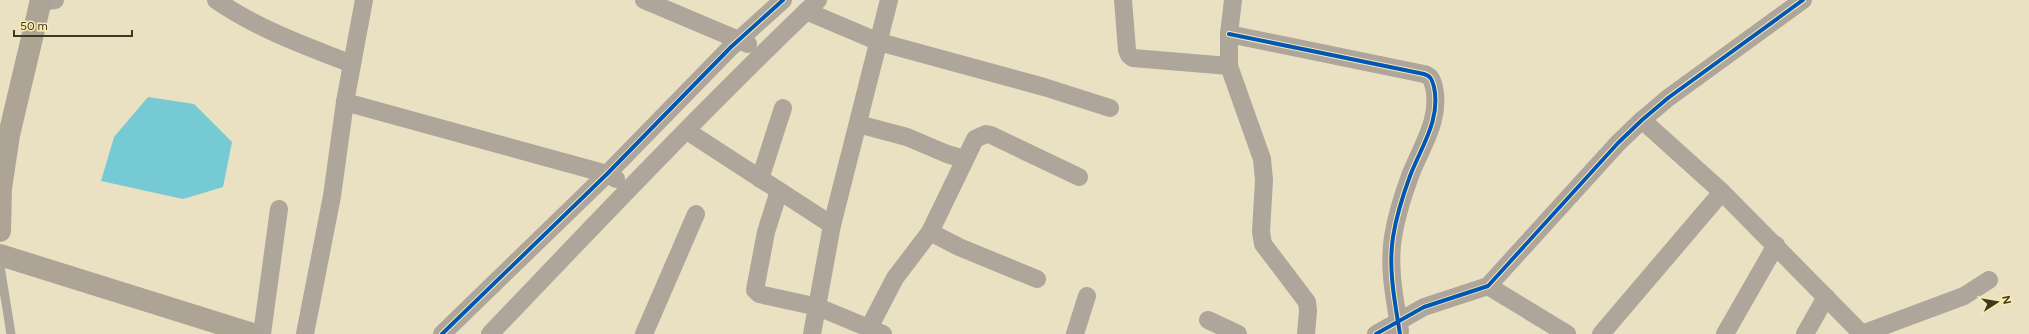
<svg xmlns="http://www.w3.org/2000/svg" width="2029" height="334" font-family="Figtree,sans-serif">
	<rect width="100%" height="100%" fill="#e9e1c1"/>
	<polygon fill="#75cad4" points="148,97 194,104 232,142 223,187 183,199 101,181 114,137"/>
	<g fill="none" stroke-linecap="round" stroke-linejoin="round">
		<polyline stroke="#aea59b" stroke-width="9" points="0,266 11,334"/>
		<g stroke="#aea59b" stroke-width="18">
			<path d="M216 0C258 29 305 46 352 64"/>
			<polyline points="644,0 748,44"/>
			<polyline points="1123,0 1127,50 1129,55 1133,58 1229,66"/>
			<polyline points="1233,0 1229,34 1229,66 1262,159 1264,180 1261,232 1263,244 1307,302 1308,311 1306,334"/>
			<polyline points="40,2 55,0"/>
			<polyline points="806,11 879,42 1044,87 1110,108"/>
			<path d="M1229 34 1424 74C1431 76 1432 80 1434 87 1441 120 1421 147 1410 176 1403 195 1396 218 1393 237 1388 268 1395 301 1400 331"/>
			<polyline points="345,102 607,174 616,179"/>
			<polyline points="1642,120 1722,192 1862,334"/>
			<polyline points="858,124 907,137 947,154 964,159"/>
			<polyline points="687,131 832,225"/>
			<polyline points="760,179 783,108"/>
			<polyline points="779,191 766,232 755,290 759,294 818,307 883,334"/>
			<polyline points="930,232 959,247 1037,279"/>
			<polyline points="1488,286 1567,334"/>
			<polyline points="1208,320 1238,334"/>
			<polyline points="869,328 895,278 930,232 975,139 986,134 991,135 1079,177"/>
			<polyline points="262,334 279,209"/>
			<polyline points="305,334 332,196 345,102 364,0"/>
			<polyline points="442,334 607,174 731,47 783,0"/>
			<path d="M490 334C598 221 705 108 818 0"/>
			<polyline points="644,334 696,214"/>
			<polyline points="812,334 832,225 889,0"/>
			<polyline points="1075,334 1087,296"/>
			<polyline points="1376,334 1424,307 1488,286 1618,143 1642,120 1668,98 1803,0"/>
			<polyline points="1601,334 1722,192"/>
			<polyline points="1725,334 1776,245"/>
			<polyline points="1805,334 1826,297"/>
			<polyline points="1862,334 1964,296 1989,280"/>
		</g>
		<g stroke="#aea496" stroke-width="22">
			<polyline points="0,231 1,188 9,135 41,0"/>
			<polyline points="0,255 253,334"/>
		</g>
		<defs>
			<g id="cycleway">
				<path d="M1229 34 1424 74C1431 76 1432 80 1434 87 1441 120 1421 147 1410 176 1403 195 1396 218 1393 237 1388 269 1395 303 1400 334"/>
				<polyline points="442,334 607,174 731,47 783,0"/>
				<polyline points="1376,334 1424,307 1488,286 1618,143 1642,120 1668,98 1803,0"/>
			</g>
		</defs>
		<use href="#cycleway" stroke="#faebb0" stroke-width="6"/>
		<use href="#cycleway" stroke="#0057b8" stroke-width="4"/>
	</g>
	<g transform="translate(1997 302) rotate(78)" stroke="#faebb0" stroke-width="3" paint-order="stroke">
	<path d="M0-3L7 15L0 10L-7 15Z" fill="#3f3921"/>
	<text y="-6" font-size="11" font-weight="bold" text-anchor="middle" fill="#3f3921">N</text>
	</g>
	<path d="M14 30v6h118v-6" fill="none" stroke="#3f3921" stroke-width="2"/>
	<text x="20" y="30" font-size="12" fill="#3f3921" stroke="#faebb0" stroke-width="3" paint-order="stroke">50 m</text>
</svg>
